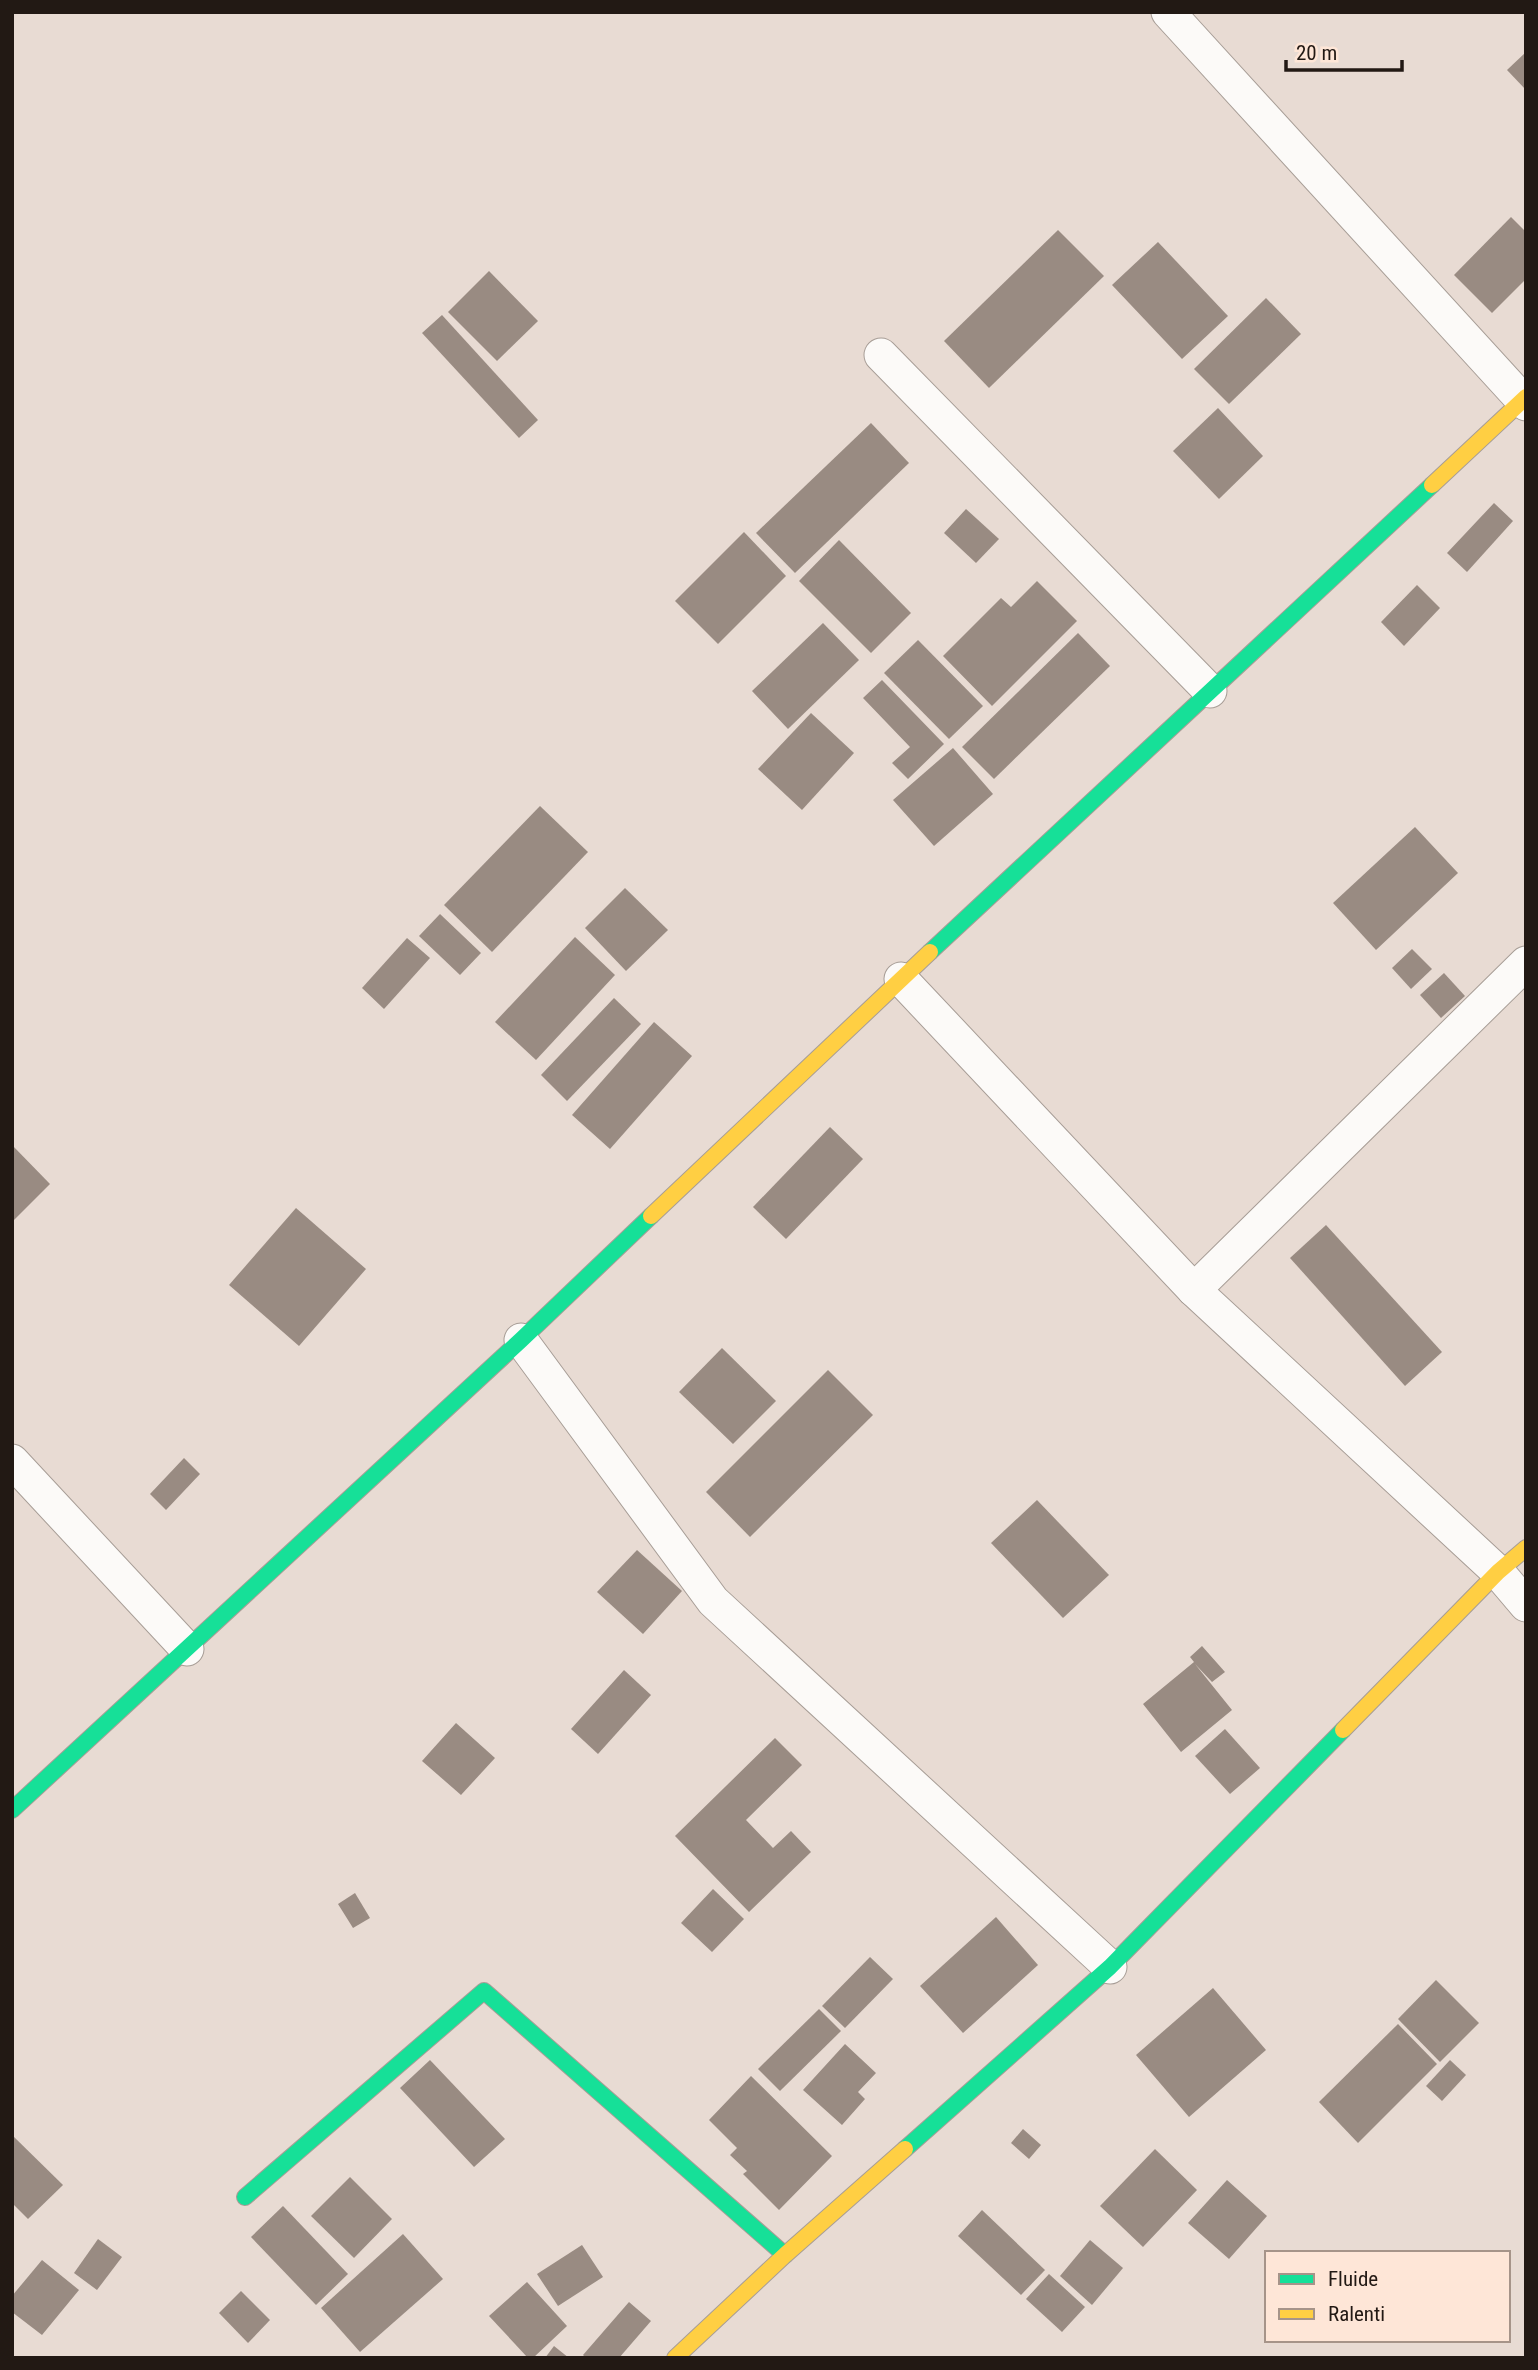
<svg xmlns="http://www.w3.org/2000/svg" width="1538" height="2370" font-family="'Roboto Condensed',sans-serif">
	<rect width="100%" height="100%" fill="#e8dbd3"/>
	<g fill="#998b82">
		<polygon points="1526,52 1526,90 1507,70"/>
		<polygon points="1511,217 1526,232 1526,279 1492,313 1454,275"/>
		<polygon points="1058,230 1104,276 989,388 944,341"/>
		<polygon points="1158,242 1228,316 1182,359 1112,285"/>
		<polygon points="489,271 538,321 497,361 448,312"/>
		<polygon points="1266,298 1301,334 1229,404 1194,369"/>
		<polygon points="442,315 538,420 519,438 422,333"/>
		<polygon points="1218,408 1263,456 1219,499 1173,451"/>
		<polygon points="871,423 909,463 795,573 756,533"/>
		<polygon points="1494,503 1513,521 1467,572 1447,553"/>
		<polygon points="966,509 999,539 976,563 944,533"/>
		<polygon points="744,532 786,576 718,644 675,601"/>
		<polygon points="839,540 911,613 871,653 799,581"/>
		<polygon points="1037,581 1077,621 992,706 943,656 1001,598 1011,607"/>
		<polygon points="1417,585 1440,608 1404,646 1381,622"/>
		<polygon points="823,623 859,660 788,729 752,691"/>
		<polygon points="1078,633 1110,666 994,779 962,747"/>
		<polygon points="918,640 983,706 949,739 884,673"/>
		<polygon points="882,680 944,744 908,779 892,763 910,747 863,698"/>
		<polygon points="811,713 854,753 802,810 758,769"/>
		<polygon points="953,748 993,794 934,846 893,800"/>
		<polygon points="540,806 588,852 492,952 444,905"/>
		<polygon points="1415,827 1458,873 1376,950 1333,903"/>
		<polygon points="625,888 668,930 626,971 585,928"/>
		<polygon points="440,914 481,953 460,975 419,936"/>
		<polygon points="575,937 615,975 536,1060 495,1022"/>
		<polygon points="407,938 430,958 384,1009 362,988"/>
		<polygon points="1412,949 1432,969 1411,989 1392,968"/>
		<polygon points="1444,973 1465,996 1441,1018 1420,995"/>
		<polygon points="614,998 641,1024 567,1101 541,1075"/>
		<polygon points="654,1022 692,1056 610,1149 572,1115"/>
		<polygon points="830,1127 863,1159 786,1239 753,1207"/>
		<polygon points="12,1145 50,1184 12,1222"/>
		<polygon points="296,1208 366,1269 299,1346 229,1285"/>
		<polygon points="1326,1225 1442,1352 1405,1386 1290,1258"/>
		<polygon points="722,1348 776,1401 733,1444 679,1392"/>
		<polygon points="828,1370 873,1415 750,1537 706,1492"/>
		<polygon points="184,1458 200,1474 166,1510 150,1494"/>
		<polygon points="1037,1500 1109,1575 1063,1618 991,1543"/>
		<polygon points="637,1550 682,1591 643,1634 597,1592"/>
		<polygon points="1202,1646 1225,1672 1212,1682 1195,1664 1232,1710 1181,1752 1143,1704 1194,1662 1190,1657"/>
		<polygon points="624,1670 651,1695 598,1754 571,1729"/>
		<polygon points="456,1723 495,1758 461,1795 422,1761"/>
		<polygon points="1225,1729 1260,1768 1230,1794 1195,1756"/>
		<polygon points="775,1738 802,1765 746,1820 773,1848 791,1831 811,1852 749,1912 675,1836"/>
		<polygon points="713,1889 744,1919 712,1952 681,1923"/>
		<polygon points="355,1893 370,1918 353,1928 338,1904"/>
		<polygon points="996,1917 1038,1965 963,2033 920,1986"/>
		<polygon points="870,1957 893,1979 845,2028 822,2006"/>
		<polygon points="1436,1980 1479,2023 1440,2062 1398,2019"/>
		<polygon points="1213,1988 1266,2050 1189,2117 1136,2055"/>
		<polygon points="819,2009 841,2031 780,2091 758,2069"/>
		<polygon points="1398,2024 1437,2064 1358,2143 1319,2102"/>
		<polygon points="845,2044 876,2073 858,2092 865,2099 842,2125 803,2090"/>
		<polygon points="430,2060 505,2139 474,2167 400,2088"/>
		<polygon points="1450,2060 1466,2075 1442,2101 1426,2086"/>
		<polygon points="751,2076 832,2156 779,2210 743,2174 747,2171 730,2155 737,2148 709,2120"/>
		<polygon points="1023,2129 1041,2145 1029,2159 1011,2143"/>
		<polygon points="12,2135 63,2185 28,2219 12,2203"/>
		<polygon points="1155,2149 1197,2190 1143,2247 1100,2206"/>
		<polygon points="350,2177 392,2219 354,2258 311,2216"/>
		<polygon points="1227,2180 1267,2216 1229,2259 1188,2223"/>
		<polygon points="283,2206 348,2274 316,2305 251,2237"/>
		<polygon points="982,2210 1045,2270 1021,2295 958,2236"/>
		<polygon points="403,2234 443,2279 360,2352 321,2308"/>
		<polygon points="98,2239 122,2257 97,2290 74,2273"/>
		<polygon points="1090,2240 1123,2268 1092,2305 1060,2276"/>
		<polygon points="582,2245 603,2277 558,2306 537,2274"/>
		<polygon points="42,2260 79,2290 42,2335 12,2312 12,2296"/>
		<polygon points="1049,2274 1085,2307 1062,2332 1026,2299"/>
		<polygon points="527,2282 567,2326 533,2358 528,2358 489,2316"/>
		<polygon points="241,2291 270,2320 248,2343 219,2313"/>
		<polygon points="629,2302 651,2321 619,2358 586,2358 583,2355"/>
		<polygon points="554,2346 569,2358 545,2358"/>
	</g>
	<g fill="none" stroke-linecap="round" stroke-linejoin="round">
		<defs>
			<g id="street">
				<polyline points="1168,12 1526,404"/>
				<polyline points="881,355 1210,691"/>
				<polyline points="901,979 1194,1290 1498,1572 1526,1605"/>
				<polyline points="1194,1290 1526,963"/>
				<polyline points="521,1340 713,1601 1110,1967"/>
				<polyline points="12,1461 187,1649"/>
			</g>
			<g id="fast">
				<polyline points="930,952 1432,485"/>
				<polyline points="12,1810 521,1340 651,1216"/>
				<polyline points="905,2149 1110,1967 1343,1730"/>
				<polyline points="245,2197 484,1991 785,2255"/>
			</g>
			<g id="slow">
				<polyline points="1432,485 1526,397"/>
				<polyline points="651,1216 930,952"/>
				<polyline points="1343,1730 1498,1572 1526,1548"/>
				<polyline points="675,2358 785,2255 905,2149"/>
			</g>
		</defs>
		<use href="#street" stroke="#a79d96" stroke-width="35"/>
		<use href="#fast" stroke="#a79d96" stroke-width="18"/>
		<use href="#slow" stroke="#a79d96" stroke-width="18"/>
		<use href="#street" stroke="#fcfaf8" stroke-width="33"/>
		<use href="#fast" stroke="#16e098" stroke-width="16"/>
		<use href="#slow" stroke="#ffcf43" stroke-width="16"/>
	</g>
	<rect width="1538" height="2370" fill="none" stroke="#221914" stroke-width="28"/>
	<rect x="1265" y="2251" width="245" height="91" fill="#fee6d7" stroke="#a69489" stroke-width="2"/>
	<rect x="1279" y="2274" width="35" height="10" fill="#16e098" stroke="#a69489" stroke-width="2"/>
	<text x="1328" y="2286" font-size="21" fill="#221914">Fluide</text>
	<rect x="1279" y="2309" width="35" height="10" fill="#ffcf43" stroke="#a69489" stroke-width="2"/>
	<text x="1328" y="2321" font-size="21" fill="#221914">Ralenti</text>
	<path d="M1286 60v10h116v-10" fill="none" stroke="#221914" stroke-width="3.5"/>
	<text x="1296" y="60" font-size="21" fill="#221914" stroke="#fee6d7" stroke-width="5" paint-order="stroke">20 m</text>
</svg>
